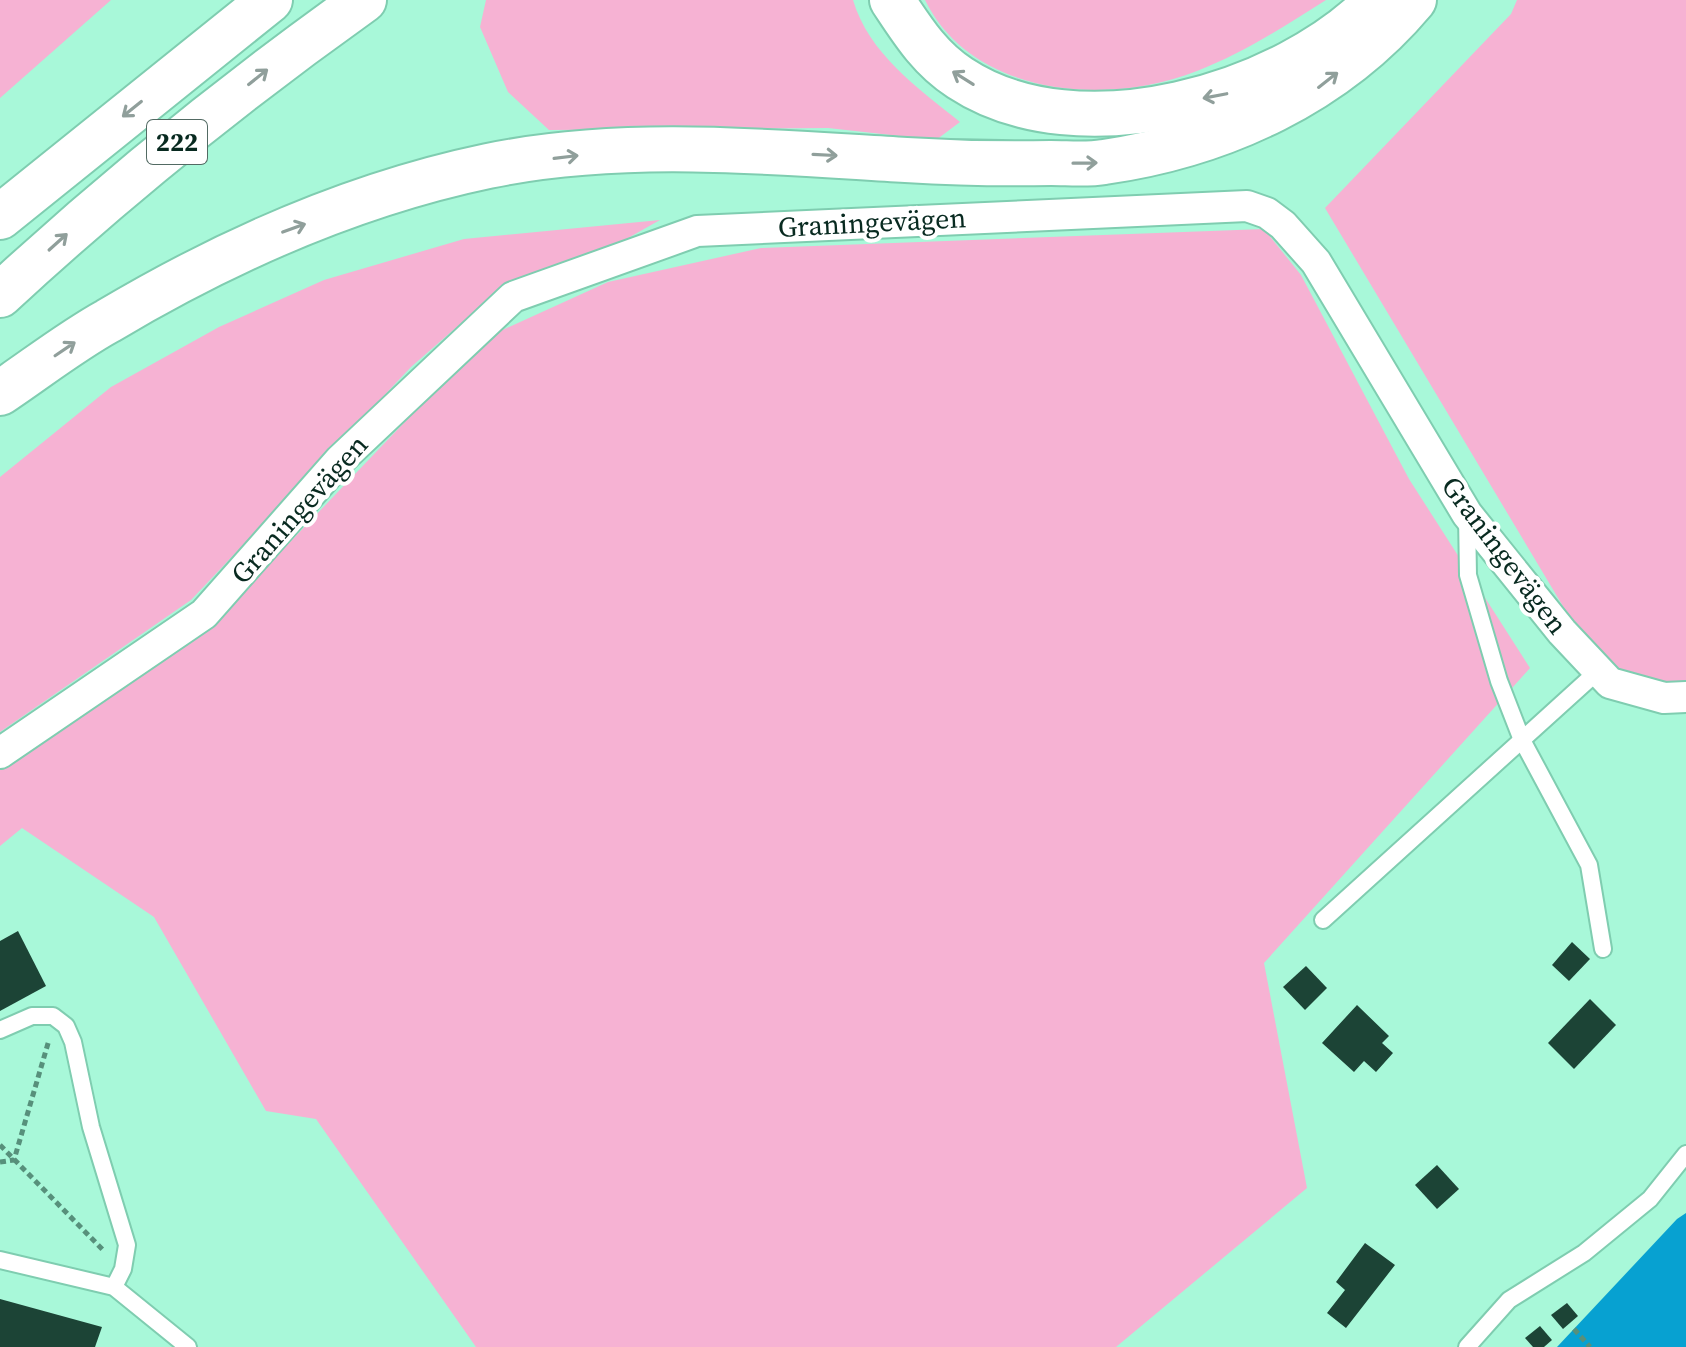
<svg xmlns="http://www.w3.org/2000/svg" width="1686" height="1347" font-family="'Source Serif 4',serif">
	<rect width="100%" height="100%" fill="#a8f8d9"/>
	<g fill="#f6b2d3">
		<polygon points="0,0 111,0 0,98"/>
		<path d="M486 0H853C869 54 918 88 960 122L936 140 828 128 549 130 508 92 480 27Z"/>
		<path d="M925 0H1326C1285 26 1243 53 1197 71 1107 107 972 96 925 0Z"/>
		<polygon points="1517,0 1686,0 1686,686 1679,690 1610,670 1576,628 1325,208 1511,14"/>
		<polygon points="660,220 605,251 499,290 411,367 191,600 0,732 0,477 111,387 219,327 324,280 464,239"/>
		<polygon points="1264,229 1301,275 1409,479 1530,668 1264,963 1307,1188 1116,1347 476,1347 316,1119 266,1111 154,917 22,828 0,846 0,769 205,631 485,338 608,282 761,248"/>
	</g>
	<polygon fill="#07a1d1" points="1686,1213 1686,1347 1557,1347 1677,1219"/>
	<g fill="#1c4436">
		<polygon points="18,931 46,986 0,1011 0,941"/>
		<polygon points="1572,942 1590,959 1569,981 1552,965"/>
		<polygon points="1306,966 1327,988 1305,1010 1283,987"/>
		<polygon points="1590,999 1616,1025 1574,1069 1548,1043"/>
		<polygon points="1357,1005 1389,1036 1382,1043 1393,1053 1376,1072 1364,1061 1354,1072 1322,1043"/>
		<polygon points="1437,1165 1459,1189 1437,1209 1415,1185"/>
		<polygon points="1365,1243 1395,1265 1346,1328 1327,1313 1345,1290 1336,1282"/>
		<polygon points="0,1299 102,1327 95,1347 0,1347"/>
		<polygon points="1567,1303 1578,1316 1563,1329 1551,1315"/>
		<polygon points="1540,1326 1552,1340 1544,1347 1533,1347 1525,1338"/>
	</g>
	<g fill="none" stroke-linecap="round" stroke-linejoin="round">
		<defs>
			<g id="service">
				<polyline points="1467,516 1468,575 1499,681 1522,740 1589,865 1603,949"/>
				<polyline points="1323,920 1598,671"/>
				<polyline points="0,1030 32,1016 53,1016 66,1026 73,1042 91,1127 127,1245 123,1269 114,1287"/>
				<polyline points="0,1260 114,1287 188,1347"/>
				<polyline points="1467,1347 1509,1300 1584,1253 1650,1199 1686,1154"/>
			</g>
			<polyline id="minor" points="0,753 204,614 340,460 513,297 697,231 1247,206 1267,213 1283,225 1316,262 1467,514 1562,632 1610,683 1664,698 1686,697"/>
			<g id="motorway">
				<path d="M892 0C912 30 929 58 960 78 1078 156 1285 96 1377 0"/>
				<polyline points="0,217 270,0"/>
				<path d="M0 295C115 189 236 91 364 0"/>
				<path d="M0 393C36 369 70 342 108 321 224 252 354 194 488 166 624 138 769 152 906 160 954 163 1002 164 1051 163 1068 163 1087 165 1104 162 1223 145 1336 93 1414 0"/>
			</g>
		</defs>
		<use href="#service" stroke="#7fcdb0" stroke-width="20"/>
		<use href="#minor" stroke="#7fcdb0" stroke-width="34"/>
		<use href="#motorway" stroke="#7fcdb0" stroke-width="48"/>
		<g stroke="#57907b" stroke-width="5" stroke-dasharray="6 4" stroke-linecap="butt">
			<polyline points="0,1145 105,1252"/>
			<polyline points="0,1162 14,1160 49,1040"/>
			<polyline points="1574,1329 1590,1347"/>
		</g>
		<use href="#service" stroke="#fff" stroke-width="16"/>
		<use href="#minor" stroke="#fff" stroke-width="30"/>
		<use href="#motorway" stroke="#fff" stroke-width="44"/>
	</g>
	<defs><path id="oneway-shaft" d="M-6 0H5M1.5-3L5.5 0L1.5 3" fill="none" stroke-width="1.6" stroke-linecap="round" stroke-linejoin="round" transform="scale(2)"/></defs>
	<g stroke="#909f9b">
		<use href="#oneway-shaft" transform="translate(258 77) rotate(-39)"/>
		<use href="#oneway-shaft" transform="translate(963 78) rotate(-148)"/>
		<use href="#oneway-shaft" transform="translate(1328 80) rotate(-38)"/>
		<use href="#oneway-shaft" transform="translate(1215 96) rotate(169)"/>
		<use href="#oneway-shaft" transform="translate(132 109) rotate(141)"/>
		<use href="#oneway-shaft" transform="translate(825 155) rotate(3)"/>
		<use href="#oneway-shaft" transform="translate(566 157) rotate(-7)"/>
		<use href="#oneway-shaft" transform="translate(1085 163) rotate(-1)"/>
		<use href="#oneway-shaft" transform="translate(294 228) rotate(-20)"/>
		<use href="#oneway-shaft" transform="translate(58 242) rotate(-42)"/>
		<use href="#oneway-shaft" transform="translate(65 349) rotate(-34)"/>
	</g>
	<g text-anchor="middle" stroke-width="8" stroke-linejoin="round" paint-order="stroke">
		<rect fill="#fff" stroke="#526a63" stroke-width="2" x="147" y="120" width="60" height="44" rx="6"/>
		<g font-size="26" font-weight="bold" fill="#082a20">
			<text x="177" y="151">222</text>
		</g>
		<g font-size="28" fill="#082a20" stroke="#fff">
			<text transform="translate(872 222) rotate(-3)" y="10">Graningevägen</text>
			<text transform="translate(299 509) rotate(-48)" y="10">Graningevägen</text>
			<text transform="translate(1505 555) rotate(53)" y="10">Graningevägen</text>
		</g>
	</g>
</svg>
